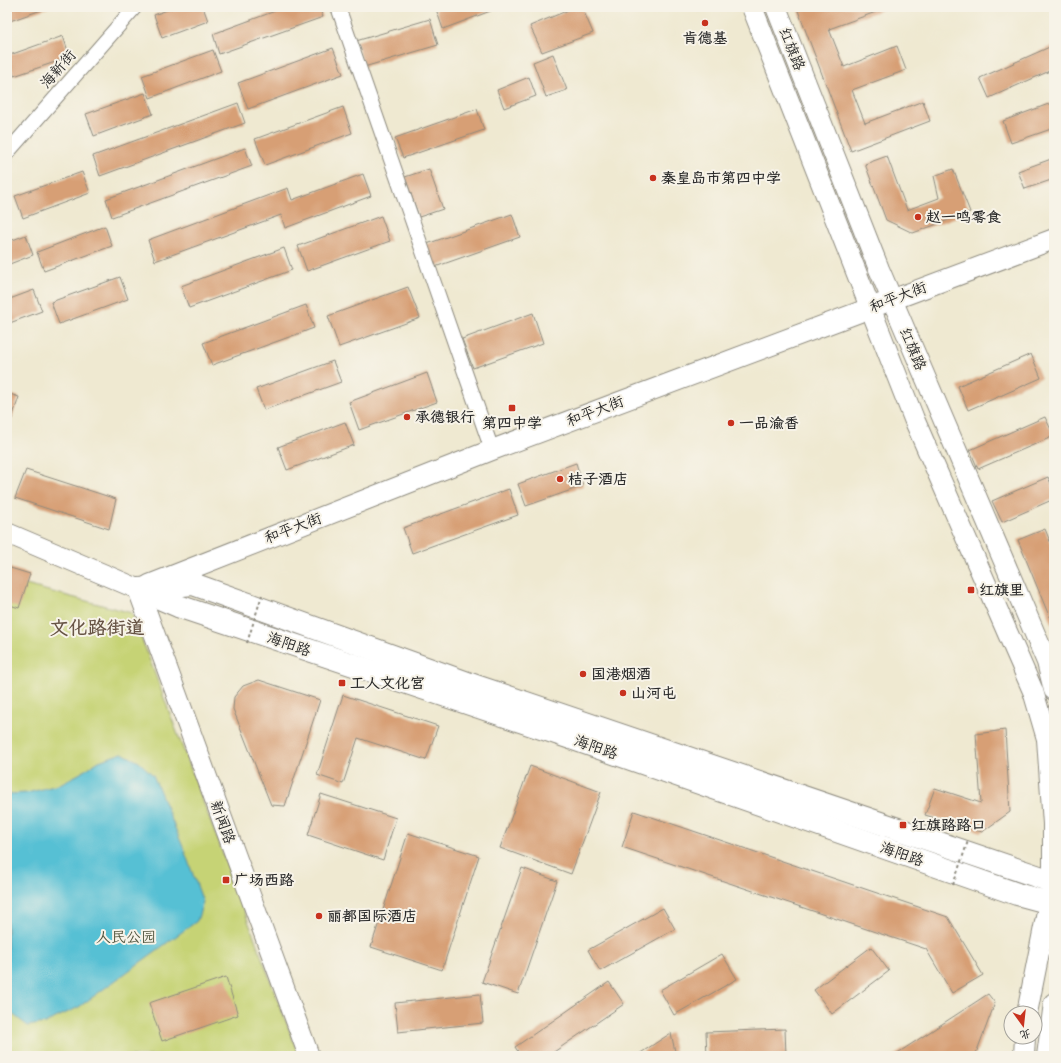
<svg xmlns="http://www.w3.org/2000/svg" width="1061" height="1063" font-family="Itim,'LXGW WenKai TC',sans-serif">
	<rect width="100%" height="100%" fill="#f7f3e8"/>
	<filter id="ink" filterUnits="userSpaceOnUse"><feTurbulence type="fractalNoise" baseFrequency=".025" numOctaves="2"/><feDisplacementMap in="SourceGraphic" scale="8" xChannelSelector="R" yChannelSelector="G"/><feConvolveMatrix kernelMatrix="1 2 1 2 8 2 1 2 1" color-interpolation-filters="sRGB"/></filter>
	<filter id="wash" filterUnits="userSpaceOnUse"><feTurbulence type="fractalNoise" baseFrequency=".012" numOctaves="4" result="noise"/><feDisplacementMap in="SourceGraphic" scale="16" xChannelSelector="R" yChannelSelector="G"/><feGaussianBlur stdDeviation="0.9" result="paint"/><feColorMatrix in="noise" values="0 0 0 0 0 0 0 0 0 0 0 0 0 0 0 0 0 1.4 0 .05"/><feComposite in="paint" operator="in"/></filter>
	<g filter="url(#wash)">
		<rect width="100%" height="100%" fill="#efe9d1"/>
		<polygon fill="#c6d375" stroke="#787f50" points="7,580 132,613 299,1056 7,1056"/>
		<polygon fill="#57c0d4" stroke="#417680" points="122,753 139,762 153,775 183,847 203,902 197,921 79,1007 45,1023 28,1026 11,1013 7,1005 7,794 27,793 58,785 79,774 99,761"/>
		<g id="blocks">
			<g fill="#d79f74">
				<polygon points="7,7 50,7 7,22"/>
				<polygon points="175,7 203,7 208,21 162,38 154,15"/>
				<polygon points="286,7 319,7 323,17 219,54 213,34"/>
				<polygon points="343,7 359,7 344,12"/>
				<polygon points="442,7 501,7 443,29 436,9"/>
				<polygon points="576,7 582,7 593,33 542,52 530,26"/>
				<polygon points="801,7 883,7 884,9 829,29 844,67 897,46 906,70 852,90 865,123 923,101 930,121 851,151 797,8"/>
				<polygon points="430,19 438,45 364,67 356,41"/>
				<polygon points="63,36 70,57 14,76 7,56"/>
				<polygon points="1054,45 1054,69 989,98 980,78"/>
				<polygon points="333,48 343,74 248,109 238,83"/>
				<polygon points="213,50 221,71 150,98 142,76"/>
				<polygon points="553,54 567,90 546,97 533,62"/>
				<polygon points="529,77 536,96 504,108 497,90"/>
				<polygon points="145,93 153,114 94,136 86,114"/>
				<polygon points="1054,102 1054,128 1011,143 1003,121"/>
				<polygon points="238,103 245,123 100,176 93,156"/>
				<polygon points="343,107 352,133 265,165 255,139"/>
				<polygon points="477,109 484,130 403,158 395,138"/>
				<polygon points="245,148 252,166 112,217 106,199"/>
				<polygon points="887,156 907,210 939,198 934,176 953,169 970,212 913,233 886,220 865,164"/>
				<polygon points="1054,158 1054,179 1025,189 1018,171"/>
				<polygon points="429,169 443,209 419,217 405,177"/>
				<polygon points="82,172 90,193 23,218 15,196"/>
				<polygon points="363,174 371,196 285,228 281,215 155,261 148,240 288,188 292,200"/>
				<polygon points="512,214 520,237 432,268 424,245"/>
				<polygon points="381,216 390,241 307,271 298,246"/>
				<polygon points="105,226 112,246 44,271 37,252"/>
				<polygon points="26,235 33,255 7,265 7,242"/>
				<polygon points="284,248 292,270 189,308 181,286"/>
				<polygon points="120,277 128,299 59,324 51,302"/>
				<polygon points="408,287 420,318 339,347 328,316"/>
				<polygon points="34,290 42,311 7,324 7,300"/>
				<polygon points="306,305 314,328 212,365 203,343"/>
				<polygon points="533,313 543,343 473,368 462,339"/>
				<polygon points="1031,354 1041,378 968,410 958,386"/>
				<polygon points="333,361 341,382 264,410 256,389"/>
				<polygon points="427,373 437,402 359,430 349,402"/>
				<polygon points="7,393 19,397 7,433"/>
				<polygon points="1045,417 1054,436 978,469 970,450"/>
				<polygon points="345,422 354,445 287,470 278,447"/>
				<polygon points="576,463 583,486 526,506 518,484"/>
				<polygon points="26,470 116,499 109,529 15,498"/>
				<polygon points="1048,477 1054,490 1054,499 1002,522 992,501"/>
				<polygon points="509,489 518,515 412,553 403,528"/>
				<polygon points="1045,529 1054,551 1054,628 1018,540"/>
				<polygon points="7,567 30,574 19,608 7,604"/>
				<polygon points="259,680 320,700 285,806 271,805 233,709 234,697 243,686"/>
				<polygon points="343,695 438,726 426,760 358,738 343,784 317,775"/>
				<polygon points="1005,730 1010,812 982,832 925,815 935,788 981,803 976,734"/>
				<polygon points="530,766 601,792 571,874 500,848"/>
				<polygon points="321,794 396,818 383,860 308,835"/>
				<polygon points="634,811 948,917 983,975 952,993 926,949 622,847"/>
				<polygon points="408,833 479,856 442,970 371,947"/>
				<polygon points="522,868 557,881 518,994 482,982"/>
				<polygon points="663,908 675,929 600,971 588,950"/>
				<polygon points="871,947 889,971 832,1014 814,990"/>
				<polygon points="722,954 737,979 674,1015 660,990"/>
				<polygon points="226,977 238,1015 162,1041 149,1003"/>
				<polygon points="609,982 624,1004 548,1056 521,1056 515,1047"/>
				<polygon points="480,994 483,1023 398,1032 395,1003"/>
				<polygon points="988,994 995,1003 975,1056 893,1056"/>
				<polygon points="785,1029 786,1056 707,1056 706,1032"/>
				<polygon points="671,1033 676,1056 636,1056"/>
			</g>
		</g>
	</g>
	<g filter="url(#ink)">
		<use href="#blocks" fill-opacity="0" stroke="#8d8a7e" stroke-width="1"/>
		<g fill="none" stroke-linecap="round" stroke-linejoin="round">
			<defs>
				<g id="street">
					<polyline points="338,7 492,450"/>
					<polyline points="7,153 135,7"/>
				</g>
				<g id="secondary">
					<polyline points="752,7 914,419 1033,691 1047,739 1053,824 1053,882 1027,1013"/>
					<polyline points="776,7 879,269 1047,662 1054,690"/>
					<polyline points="7,533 138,589"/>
					<polyline points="149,585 492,450 1054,239"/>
					<polyline points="138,589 309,1056"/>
					<polyline points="1024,1056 1025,1037"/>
					<polyline points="1047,1056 1054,1003"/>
				</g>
				<g id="primary">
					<polyline points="138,589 178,606 568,737 1017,894 1054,904"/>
					<polyline points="140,589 193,584 476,686 1054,882"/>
				</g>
			</defs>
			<use href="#street" stroke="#8d8a7e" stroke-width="16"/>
			<use href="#secondary" stroke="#8d8a7e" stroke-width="22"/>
			<use href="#primary" stroke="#8d8a7e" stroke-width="24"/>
			<use href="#street" stroke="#fff" stroke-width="14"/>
			<use href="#secondary" stroke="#fff" stroke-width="20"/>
			<use href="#primary" stroke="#fff" stroke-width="22"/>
			<g stroke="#8d8a7e" stroke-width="2" stroke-dasharray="3 3" stroke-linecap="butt">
				<polyline points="247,643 262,595"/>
				<polyline points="953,885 968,841"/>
			</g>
		</g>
	</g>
	<g fill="#c8321e" stroke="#f7f3e8" stroke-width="1.5">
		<circle cx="705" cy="23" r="4"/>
		<circle cx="653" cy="178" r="4"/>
		<circle cx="918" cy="217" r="4"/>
		<rect x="508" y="404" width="8" height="8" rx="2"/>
		<circle cx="407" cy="417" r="4"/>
		<circle cx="731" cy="423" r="4"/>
		<circle cx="560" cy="479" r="4"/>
		<rect x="967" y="586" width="8" height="8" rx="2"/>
		<circle cx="583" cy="674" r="4"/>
		<rect x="338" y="679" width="8" height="8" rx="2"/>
		<circle cx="623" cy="693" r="4"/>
		<rect x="899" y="821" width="8" height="8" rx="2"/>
		<rect x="222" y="876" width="8" height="8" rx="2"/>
		<circle cx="319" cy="916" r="4"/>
	</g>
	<g text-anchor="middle" stroke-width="4" stroke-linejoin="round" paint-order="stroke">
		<g font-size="15" font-weight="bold" fill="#2b2b2b" stroke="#f7f3e8" text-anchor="start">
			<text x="705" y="43" text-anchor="middle">肯德基</text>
			<text x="661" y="183">秦皇岛市第四中学</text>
			<text x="926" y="222">赵一鸣零食</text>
			<text x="415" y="422">承德银行</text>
			<text x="512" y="428" text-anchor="middle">第四中学</text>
			<text x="739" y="428">一品渝香</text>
			<text x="568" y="484">桔子酒店</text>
			<text x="979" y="595">红旗里</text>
			<text x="591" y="679">国港烟酒</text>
			<text x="350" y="688">工人文化宫</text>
			<text x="631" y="698">山河屯</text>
			<text x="911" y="830">红旗路路口</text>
			<text x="234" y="885">广场西路</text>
			<text x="327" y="921">丽都国际酒店</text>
		</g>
		<g font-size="15" fill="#2b2b2b" stroke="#f7f3e8">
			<text transform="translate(792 49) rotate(68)" y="5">红旗路</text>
			<text transform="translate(58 69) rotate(-49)" y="5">海新街</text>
			<text transform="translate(898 297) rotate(-21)" y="5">和平大街</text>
			<text transform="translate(913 349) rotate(67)" y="5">红旗路</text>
			<text transform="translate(595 411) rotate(-21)" y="5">和平大街</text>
			<text transform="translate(293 528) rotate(-21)" y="5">和平大街</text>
			<text transform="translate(289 644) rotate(19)" y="5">海阳路</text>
			<text transform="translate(596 747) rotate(19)" y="5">海阳路</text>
			<text transform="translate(223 822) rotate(70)" y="5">新闻路</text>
			<text transform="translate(902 854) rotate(19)" y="5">海阳路</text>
		</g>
		<g font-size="15" fill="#52553e" stroke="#f7f3e8">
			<text x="126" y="942">人民公园</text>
		</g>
		<g font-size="19" font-weight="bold" fill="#675445" stroke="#f7f3e8">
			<text x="97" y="634">文化路街道</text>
		</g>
	</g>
	<rect width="1061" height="1063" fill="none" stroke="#f7f3e8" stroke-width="24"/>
	<g transform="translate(1023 1025) rotate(165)"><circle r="19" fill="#f7f3e8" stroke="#a5a39c"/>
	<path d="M0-3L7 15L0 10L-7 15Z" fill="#c8321e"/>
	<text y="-6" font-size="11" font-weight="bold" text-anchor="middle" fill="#2b2b2b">北</text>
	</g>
</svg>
